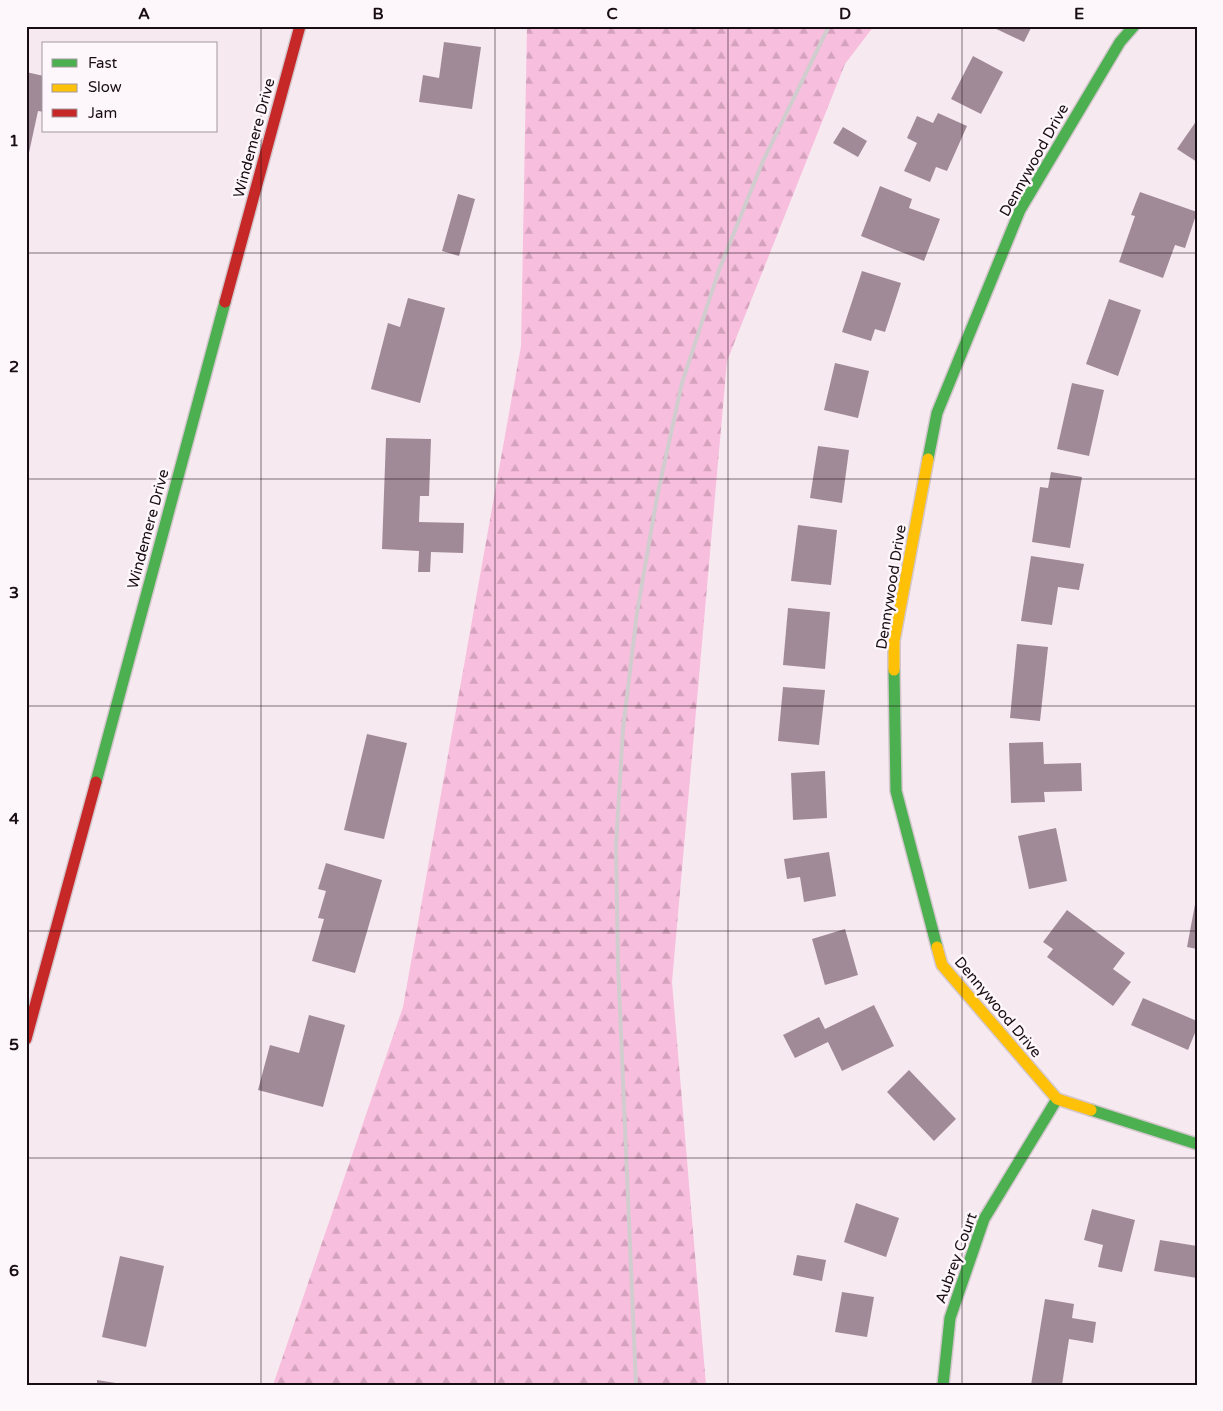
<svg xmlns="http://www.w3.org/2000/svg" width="1223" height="1411" font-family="'Varela Round',sans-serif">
	<defs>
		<pattern id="forest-firs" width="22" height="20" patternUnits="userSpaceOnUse" patternTransform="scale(1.25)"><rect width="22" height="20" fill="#f8bede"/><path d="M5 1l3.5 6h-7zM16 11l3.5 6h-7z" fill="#d4a2bd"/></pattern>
	</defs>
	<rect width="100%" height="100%" fill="#f7e9f0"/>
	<polygon fill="url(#forest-firs)" points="527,26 874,26 845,64 727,361 672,982 706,1385 273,1385 403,1007 521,346"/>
	<g fill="#a18a97">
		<polygon points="990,26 1032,26 1024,42"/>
		<polygon points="444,42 481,47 472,109 419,102 423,75 439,78"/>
		<polygon points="973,56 1003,72 981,114 951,99"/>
		<polygon points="26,72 44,76 44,112 38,111 27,162"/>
		<polygon points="938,113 967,126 947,171 936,167 930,182 904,171 917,143 907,138 917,116 933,123"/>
		<polygon points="1197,120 1197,162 1177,149"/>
		<polygon points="843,127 867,141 858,157 833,143"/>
		<polygon points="880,186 912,199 909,208 940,219 924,261 861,236"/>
		<polygon points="1140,192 1197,212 1185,248 1175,245 1163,278 1119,262 1135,216 1131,215"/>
		<polygon points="458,194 475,199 459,256 442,251"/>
		<polygon points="862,271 901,283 885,332 875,329 871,341 842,332"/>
		<polygon points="408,298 445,308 420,403 371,389 388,323 400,327"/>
		<polygon points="1109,299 1141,310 1118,376 1086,364"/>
		<polygon points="835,363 869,371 858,418 824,410"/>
		<polygon points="1072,383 1104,390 1089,456 1057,449"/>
		<polygon points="386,438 431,439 429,496 420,496 419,522 464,523 463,553 431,552 430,572 418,572 419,551 382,549"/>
		<polygon points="818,446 849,450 842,503 810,498"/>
		<polygon points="1051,472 1082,477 1070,548 1032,542 1040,487 1048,488"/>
		<polygon points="798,525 837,530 831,585 791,581"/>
		<polygon points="1031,556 1084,564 1079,590 1058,587 1052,625 1021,621"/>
		<polygon points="788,608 830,612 825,669 783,665"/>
		<polygon points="1017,644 1048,647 1040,721 1010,718"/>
		<polygon points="783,687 825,690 819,745 778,741"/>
		<polygon points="367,734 407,743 384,839 344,830"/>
		<polygon points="1043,742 1044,764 1081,763 1082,791 1044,792 1045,802 1011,803 1009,743"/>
		<polygon points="825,771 827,818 793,820 791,773"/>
		<polygon points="1056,828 1067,881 1029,889 1018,836"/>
		<polygon points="829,852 836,896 804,902 800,877 787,879 784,859"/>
		<polygon points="326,863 382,880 355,973 312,961 324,919 318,918 326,891 318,889"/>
		<polygon points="1196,899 1197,899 1197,949 1187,947"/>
		<polygon points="1067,910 1125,953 1113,969 1131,982 1113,1006 1047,957 1053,949 1043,942"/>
		<polygon points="845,929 858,975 825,985 812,939"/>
		<polygon points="1143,998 1197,1021 1197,1028 1188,1050 1131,1025"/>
		<polygon points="874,1005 894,1046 842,1071 828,1042 795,1058 783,1035 819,1017 825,1029"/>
		<polygon points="309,1015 345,1025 323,1107 258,1090 270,1045 299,1053"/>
		<polygon points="909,1070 956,1119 934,1141 887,1092"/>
		<polygon points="856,1203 899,1218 886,1257 844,1242"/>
		<polygon points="1092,1209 1135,1220 1122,1272 1098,1267 1103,1245 1084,1240"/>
		<polygon points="1160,1240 1197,1246 1197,1278 1154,1271"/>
		<polygon points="797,1255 826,1260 822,1281 793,1275"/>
		<polygon points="120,1256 164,1266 146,1347 102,1337"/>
		<polygon points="842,1292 874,1297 867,1337 835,1332"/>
		<polygon points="1045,1299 1074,1304 1072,1318 1096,1322 1093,1343 1069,1339 1062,1385 1031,1385"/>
		<polygon points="97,1380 122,1384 122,1385 97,1385"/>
	</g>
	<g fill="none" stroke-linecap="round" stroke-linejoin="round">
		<defs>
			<g id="fast">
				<polyline points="928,459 937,413 1020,210 1120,42 1134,26"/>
				<polyline points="894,670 896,791 937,947"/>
				<polyline points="96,782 225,302"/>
				<polyline points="1091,1110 1197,1144"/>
				<polyline points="943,1385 950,1318 984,1219 1057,1099"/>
			</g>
			<g id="slow">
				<polyline points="894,670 894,641 928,459"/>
				<polyline points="937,947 942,965 1057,1099 1091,1110"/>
			</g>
			<g id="jam">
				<polyline points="225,302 300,26"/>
				<polyline points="26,1039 96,782"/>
			</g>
		</defs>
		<use href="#fast" stroke="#d3c7cd" stroke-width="14"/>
		<use href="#slow" stroke="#d3c7cd" stroke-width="14"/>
		<use href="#jam" stroke="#d3c7cd" stroke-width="14"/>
		<use href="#fast" stroke="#4caf50" stroke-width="11"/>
		<use href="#slow" stroke="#ffc107" stroke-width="11"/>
		<use href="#jam" stroke="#c62828" stroke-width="11"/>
		<polyline stroke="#d1ccce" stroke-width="4" points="636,1385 618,963 616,846 623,729 637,613 657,497 682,383 719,270 763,161 829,26"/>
	</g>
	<path fill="none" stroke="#170d12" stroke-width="1" stroke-opacity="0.55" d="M261 26V1385M495 26V1385M728 26V1385M962 26V1385M26 253H1197M26 479H1197M26 706H1197M26 931H1197M26 1158H1197"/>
	<g text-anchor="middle" stroke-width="5" stroke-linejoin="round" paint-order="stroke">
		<g font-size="15" fill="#170d12" stroke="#fdf6fa">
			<text transform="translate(254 138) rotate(-75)" y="5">Windemere Drive</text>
			<text transform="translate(1034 160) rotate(-61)" y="5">Dennywood Drive</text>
			<text transform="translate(148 529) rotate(-75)" y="5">Windemere Drive</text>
			<text transform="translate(891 587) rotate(-81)" y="5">Dennywood Drive</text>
			<text transform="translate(998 1007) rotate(50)" y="5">Dennywood Drive</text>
			<text transform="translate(956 1258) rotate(-70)" y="5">Aubrey Court</text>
		</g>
	</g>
	<rect width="1223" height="1411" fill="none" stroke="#fdf6fa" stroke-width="55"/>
	<rect x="42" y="42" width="175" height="90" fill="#fdf6fa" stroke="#a1999d"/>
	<rect x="52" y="59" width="25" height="8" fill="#4caf50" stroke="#a1999d"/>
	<text x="88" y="68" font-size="15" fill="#170d12">Fast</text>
	<rect x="52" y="84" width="25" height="8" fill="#ffc107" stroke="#a1999d"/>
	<text x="88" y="92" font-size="15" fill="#170d12">Slow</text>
	<rect x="52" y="109" width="25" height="8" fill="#c62828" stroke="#a1999d"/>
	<text x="88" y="118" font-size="15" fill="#170d12">Jam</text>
	<rect x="28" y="28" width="1168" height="1356" fill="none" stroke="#170d12" stroke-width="2"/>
	<g font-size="16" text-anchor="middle" font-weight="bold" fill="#170d12">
		<text x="144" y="19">A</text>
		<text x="378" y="19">B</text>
		<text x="612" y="19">C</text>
		<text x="845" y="19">D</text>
		<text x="1079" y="19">E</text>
		<text x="14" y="146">1</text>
		<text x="14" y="372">2</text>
		<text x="14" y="598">3</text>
		<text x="14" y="824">4</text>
		<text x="14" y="1050">5</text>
		<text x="14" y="1276">6</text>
	</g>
</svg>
